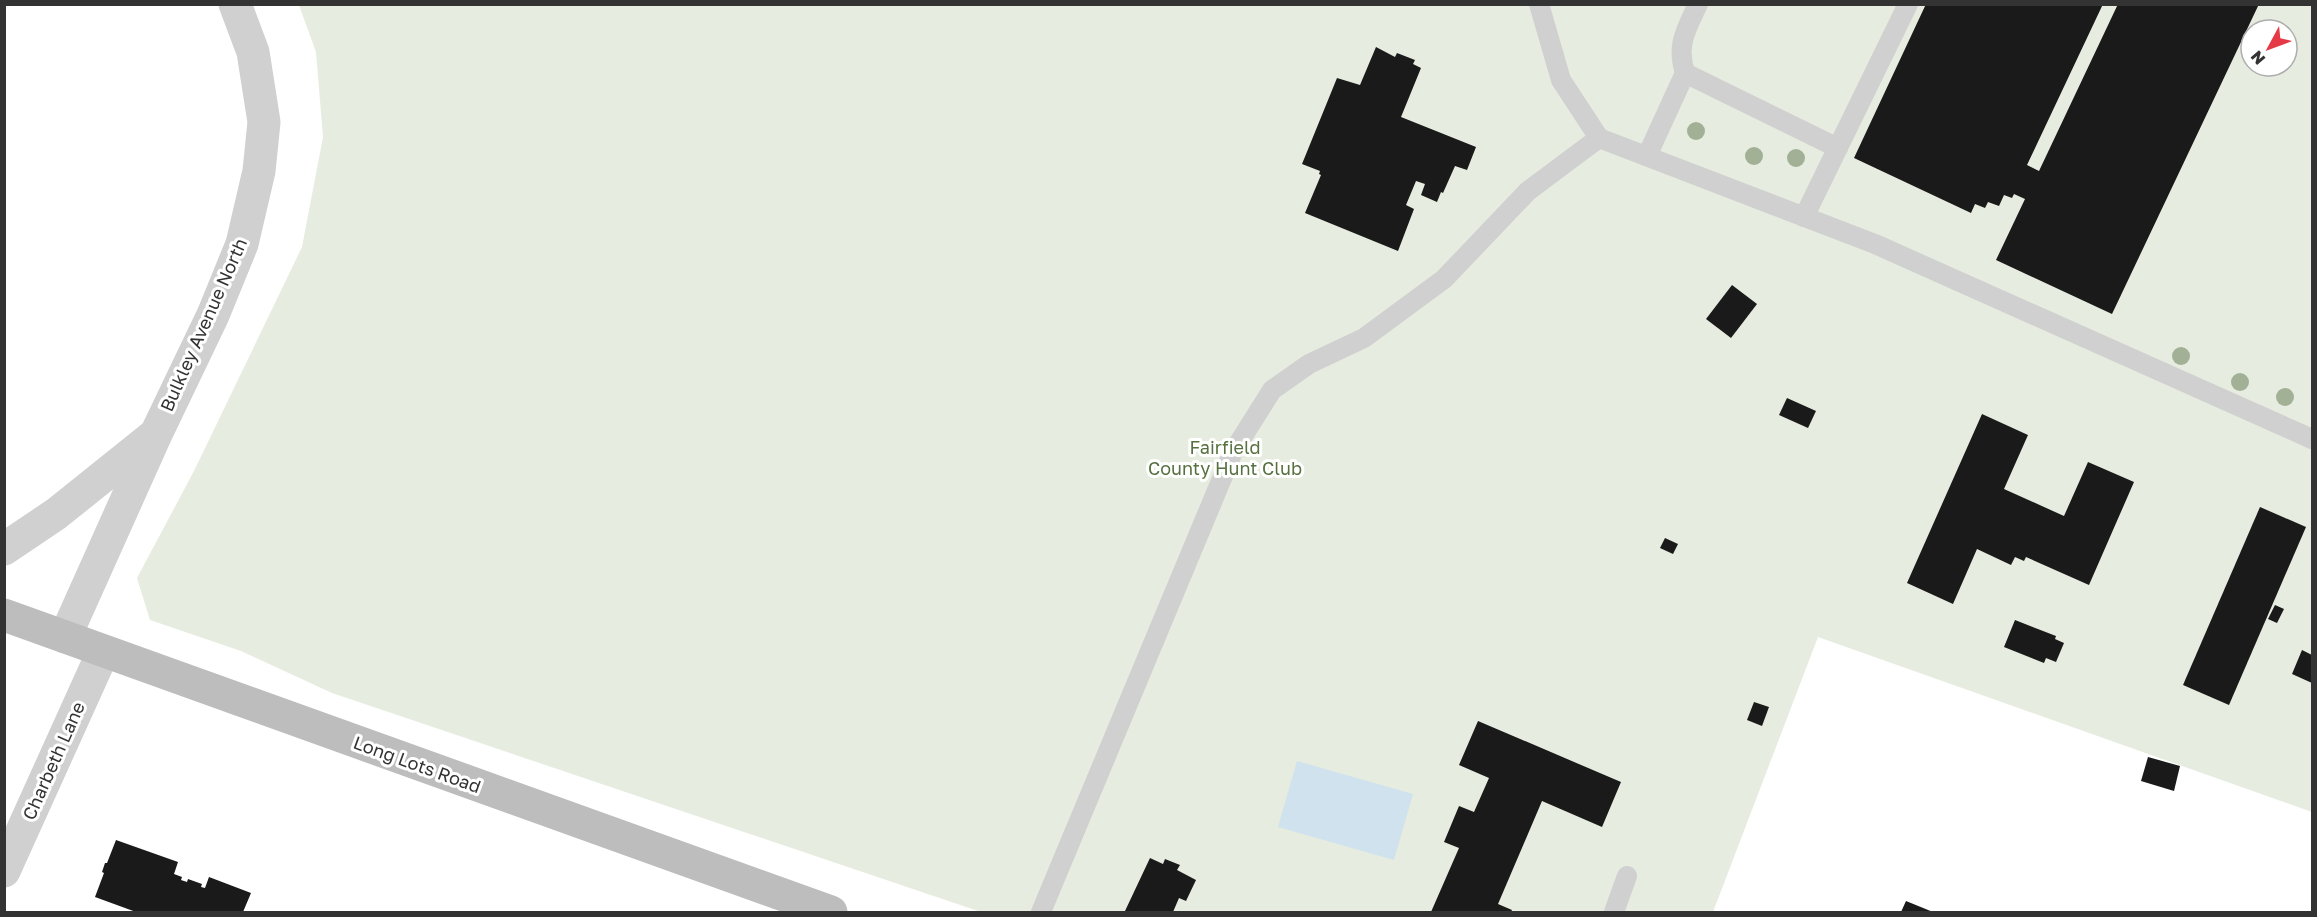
<svg xmlns="http://www.w3.org/2000/svg" width="2317" height="917" font-family="'Golos Text',sans-serif">
	<rect width="100%" height="100%" fill="#fff"/>
	<path fill="#e6ecdf" fill-rule="evenodd" d="M299 5H2312V812L1818 637 1713 912H981L332 693 241 651 150 620 137 578 194 471 302 247 323 137 316 52ZM2251 30H2287V66H2251Z"/>
	<polygon fill="#cfe2ee" points="1297,761 1413,794 1394,860 1278,827"/>
	<g fill="#1a1a1a">
		<polygon points="1926,4 2103,4 2027,165 2039,171 2118,4 2259,4 2112,314 1996,260 2025,199 2014,194 2012,198 2004,195 1999,206 1988,202 1985,208 1975,204 1971,213 1854,158"/>
		<polygon points="1376,47 1395,57 1397,53 1415,60 1413,64 1421,68 1401,117 1476,147 1467,170 1455,166 1443,193 1441,192 1437,202 1421,195 1425,184 1416,181 1406,205 1414,209 1398,251 1305,213 1321,175 1319,174 1320,171 1302,164 1337,78 1360,85"/>
		<polygon points="1732,285 1757,304 1731,338 1706,319"/>
		<polygon points="1787,398 1816,411 1808,428 1779,415"/>
		<polygon points="1982,414 2028,435 2004,489 2064,516 2088,462 2134,482 2089,585 2026,557 2024,561 2015,557 2011,565 1977,549 1953,604 1907,583"/>
		<polygon points="2260,507 2306,527 2229,705 2183,685"/>
		<polygon points="1665,538 1678,544 1673,554 1660,548"/>
		<polygon points="2275,605 2284,609 2277,623 2268,619"/>
		<polygon points="2015,620 2056,636 2055,639 2064,643 2056,662 2046,658 2044,663 2004,647"/>
		<polygon points="2302,650 2312,655 2312,683 2292,674"/>
		<polygon points="1754,702 1769,707 1762,726 1747,720"/>
		<polygon points="1478,721 1621,782 1602,827 1542,801 1498,904 1512,910 1511,912 1431,912 1459,848 1444,842 1459,806 1474,812 1489,778 1459,765"/>
		<polygon points="2148,757 2180,766 2174,791 2141,781"/>
		<polygon points="116,840 178,862 174,874 182,877 181,880 187,882 188,879 202,884 201,887 205,888 209,877 251,893 243,912 136,912 95,897 104,873 102,872 105,863 107,863"/>
		<polygon points="1150,858 1163,864 1165,859 1180,865 1177,870 1196,880 1186,901 1179,898 1173,912 1125,911"/>
		<polygon points="1906,901 1933,912 1901,912"/>
	</g>
	<g fill="none" stroke-linecap="round" stroke-linejoin="round">
		<g stroke="#d0d0d0" stroke-width="20">
			<polyline points="1539,4 1561,80 1599,138 1875,244 2312,439"/>
			<polyline points="1685,73 1838,148"/>
			<path d="M1647 156 1685 73C1676 45 1686 30 1698 4"/>
			<polyline points="1804,217 1908,4"/>
			<polyline points="1041,912 1233,452 1272,390 1309,364 1364,338 1444,279 1528,191 1599,138"/>
			<polyline points="1614,912 1627,876"/>
		</g>
		<g stroke="#d0d0d0" stroke-width="33">
			<polyline points="4,549 56,514 152,437"/>
			<polyline points="65,637 156,434 213,315 242,244 259,171 264,122 253,52 235,4"/>
			<polyline points="4,871 103,652"/>
		</g>
		<polyline stroke="#bdbdbd" stroke-width="33" points="4,615 831,912"/>
	</g>
	<g fill="#a2b095">
		<circle cx="1696" cy="131" r="9"/>
		<circle cx="1754" cy="156" r="9"/>
		<circle cx="1796" cy="158" r="9"/>
		<circle cx="2181" cy="356" r="9"/>
		<circle cx="2240" cy="382" r="9"/>
		<circle cx="2285" cy="397" r="9"/>
	</g>
	<g text-anchor="middle" stroke-width="6" stroke-linejoin="round" paint-order="stroke">
		<g font-size="18" fill="#333" stroke="#fff">
			<text transform="translate(204 325) rotate(-66)" y="6">Bulkley Avenue North</text>
			<text transform="translate(54 761) rotate(-66)" y="6">Charbeth Lane</text>
			<text transform="translate(417 765) rotate(20)" y="6">Long Lots Road</text>
		</g>
		<g font-size="18" fill="#56703f" stroke="#fff">
			<text x="1225" y="454">Fairfield<tspan x="1225" dy="21">County Hunt Club</tspan></text>
		</g>
	</g>
	<rect width="2317" height="917" fill="none" stroke="#333333" stroke-width="12"/>
	<g transform="translate(2269 48) rotate(229)"><circle r="28" fill="#ffffff" stroke="#adadad" stroke-width="1.5"/>
	<path d="M0-4.5L10 22L0 15L-10 22Z" fill="#e63946"/>
	<text y="-9" font-size="16" font-weight="bold" text-anchor="middle" fill="#333333">N</text>
	</g>
</svg>
